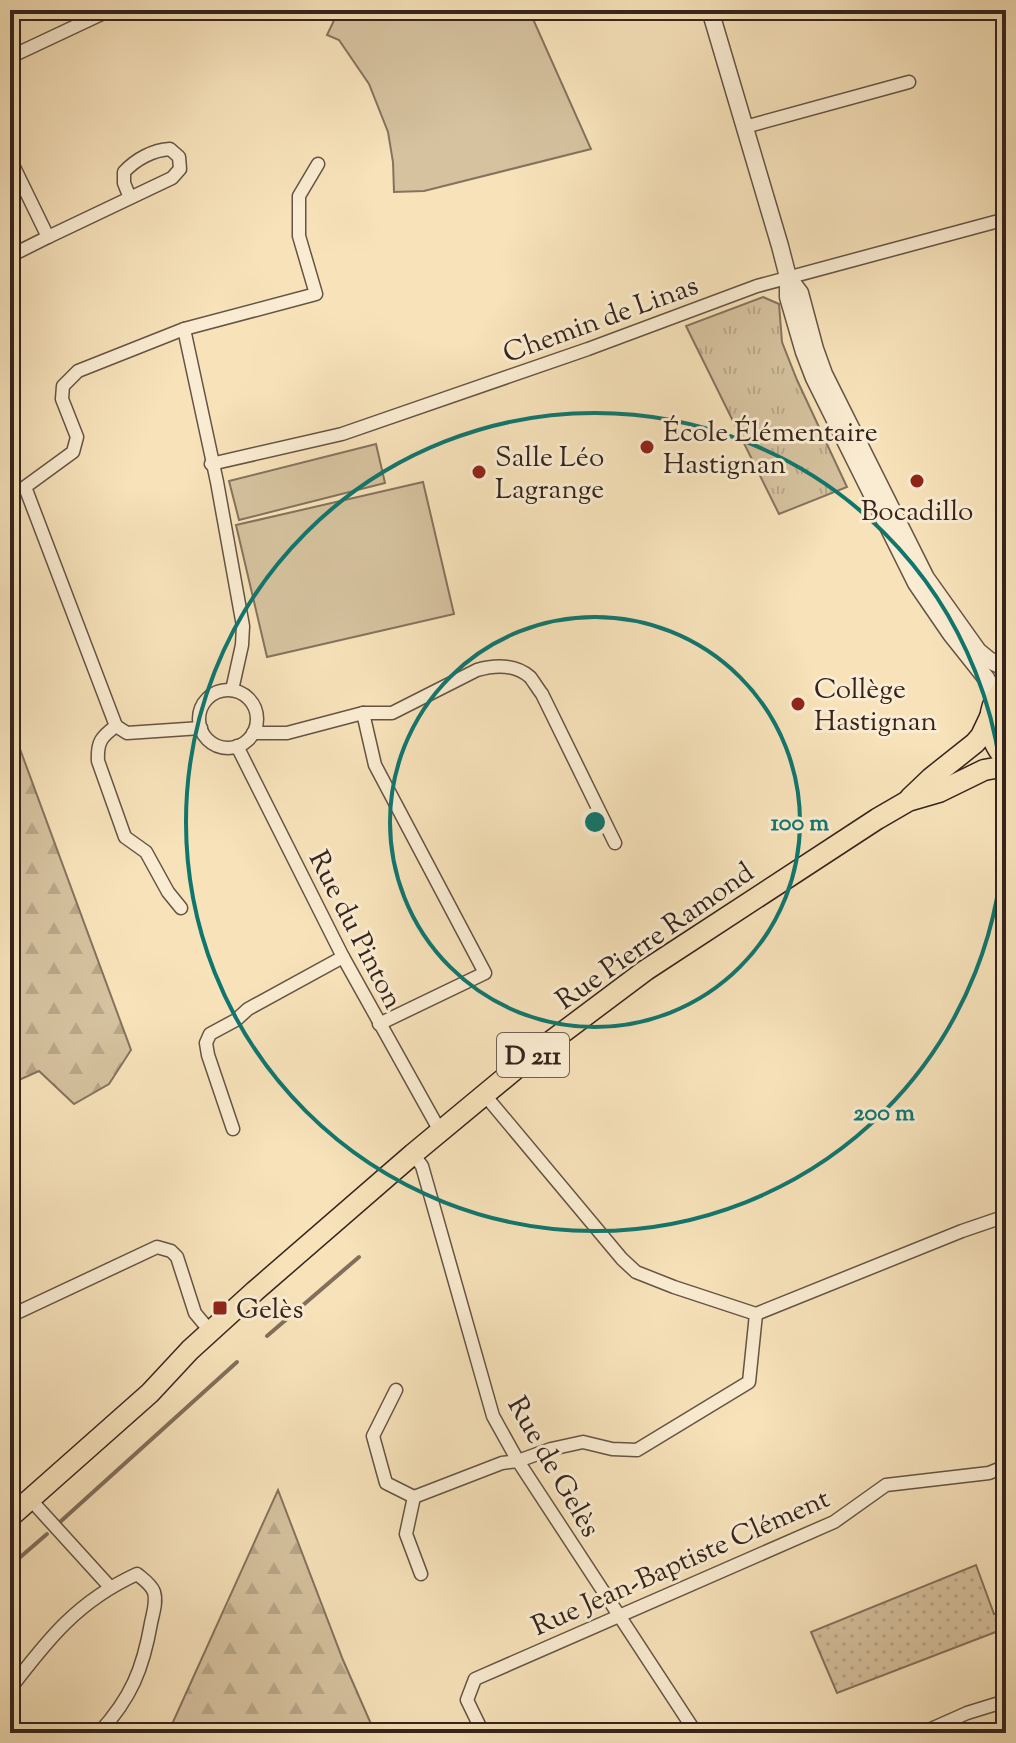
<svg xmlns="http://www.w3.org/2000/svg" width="1016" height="1743" font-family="'Sorts Mill Goudy',serif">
	<defs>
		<pattern id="grass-tufts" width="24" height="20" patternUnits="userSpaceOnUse" patternTransform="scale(2)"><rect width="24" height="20" fill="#d6c29f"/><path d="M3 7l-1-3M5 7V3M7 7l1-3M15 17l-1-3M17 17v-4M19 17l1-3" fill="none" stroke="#b8a788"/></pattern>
		<pattern id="forest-firs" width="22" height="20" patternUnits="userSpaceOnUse" patternTransform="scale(2)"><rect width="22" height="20" fill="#d6c29f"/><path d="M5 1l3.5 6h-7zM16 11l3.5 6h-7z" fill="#b8a788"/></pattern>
		<pattern id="garden-dots" width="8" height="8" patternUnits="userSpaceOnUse" patternTransform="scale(2)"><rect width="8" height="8" fill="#d6c29f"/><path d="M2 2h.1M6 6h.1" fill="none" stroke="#b8a788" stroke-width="1.8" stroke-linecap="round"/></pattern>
	</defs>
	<rect width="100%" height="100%" fill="#f7e2ba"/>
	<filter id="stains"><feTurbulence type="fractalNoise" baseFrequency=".0025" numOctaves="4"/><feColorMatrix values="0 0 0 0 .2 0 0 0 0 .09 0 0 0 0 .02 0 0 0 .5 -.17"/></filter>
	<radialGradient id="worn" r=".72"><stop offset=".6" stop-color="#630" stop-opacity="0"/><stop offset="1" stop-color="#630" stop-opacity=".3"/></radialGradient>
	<polygon fill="url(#grass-tufts)" stroke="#85735e" stroke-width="2" points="763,297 779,304 782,342 797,380 847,487 779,514 686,326"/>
	<g fill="url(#forest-firs)" stroke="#85735e" stroke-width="2">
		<polygon points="10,722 131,1050 109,1084 74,1104 39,1071 10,1084"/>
		<polygon points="278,1490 343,1660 375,1733 168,1733"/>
	</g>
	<polygon fill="url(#garden-dots)" stroke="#85735e" stroke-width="2" points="976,1565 994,1614 1006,1610 1006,1628 837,1693 811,1632"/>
	<g fill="#d6c29f" stroke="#85735e" stroke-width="2">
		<polygon points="339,10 529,10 591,149 424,191 394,192 393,162 388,132 369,84 339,40 327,35"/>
		<polygon points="376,444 385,483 239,520 229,481"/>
		<polygon points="423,482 454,614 267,657 236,525"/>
	</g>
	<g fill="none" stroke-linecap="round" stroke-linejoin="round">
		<g stroke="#816f5b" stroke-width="4">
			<polyline points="267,1336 359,1257"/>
			<polyline points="60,1522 237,1362"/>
			<polyline points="10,1566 47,1534"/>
		</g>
		<defs>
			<g id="minor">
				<polyline points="10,57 110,10"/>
				<polyline points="745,127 909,82"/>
				<polyline points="10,159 48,237 10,256"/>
				<path d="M48 237 172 178 180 169 179 157 170 149C153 150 136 159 124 172V183L130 198"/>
				<polyline points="184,329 217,482 243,626 242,645 232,690"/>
				<polyline points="211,464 342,434 588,349 757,286 1006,219"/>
				<circle cx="228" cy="719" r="29"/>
				<path d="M363 713H392L477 670C494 665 515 664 530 677 534 682 538 689 542 694L615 843"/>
				<polyline points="116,726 25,487 73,452 77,437 62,399 63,386 78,371 184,329 316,294 299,236 299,196 318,164"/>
				<polyline points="253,733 287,733 363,713 375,765 485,973 379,1024"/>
				<polyline points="237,746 343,957 440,1131"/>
				<path d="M181 908 168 892 146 852 125 837 98 761C97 742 101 737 116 726L127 733 201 728"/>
				<polyline points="484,1094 622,1259 636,1272 674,1287 756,1314 962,1231 1006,1216"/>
				<polyline points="233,1129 208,1055 206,1043 210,1034 236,1020 248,1009 343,957"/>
				<polyline points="413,1154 422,1166 493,1416 518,1461 696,1733"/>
				<polyline points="10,1316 157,1247 171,1251 177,1257 195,1313 210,1331"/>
				<polyline points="396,1390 373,1436 386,1483 414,1497 502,1463 518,1461 551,1449 583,1442 612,1449 637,1450 749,1382 756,1314"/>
				<polyline points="414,1497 406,1534 421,1574"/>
				<polyline points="30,1499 110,1587"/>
				<path d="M10 1689C48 1639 78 1601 137 1574 143 1579 151 1584 154 1592 157 1602 153 1613 151 1623 143 1669 131 1698 99 1733"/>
				<polyline points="483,1733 467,1700 475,1679 834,1522 886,1485 989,1473 1006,1466"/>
				<polyline points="922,1733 967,1713 1006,1701"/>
			</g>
			<g id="tertiary">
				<polyline points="710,10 780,246 788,277 788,297 804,352 814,378 916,583 951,634 986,678 991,687 994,703"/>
				<polyline points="788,277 800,293 815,349 824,374 926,578 978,651 989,660 1006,668"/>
			</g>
			<g id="primary">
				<path d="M1006 686C984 707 986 738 1006 759"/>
				<polyline points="910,798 931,778 975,743 981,736 990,717"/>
				<polyline points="10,1517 150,1393 190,1350 255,1291 413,1154 530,1057 646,970 877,819 908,801 939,792 984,770 1006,766"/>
			</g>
		</defs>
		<use href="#minor" stroke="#655444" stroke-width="15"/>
		<use href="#tertiary" stroke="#655444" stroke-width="19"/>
		<use href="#primary" stroke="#34241d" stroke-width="23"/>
		<use href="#minor" stroke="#faecd2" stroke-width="12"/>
		<use href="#tertiary" stroke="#faecd2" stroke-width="16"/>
		<use href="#primary" stroke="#f7e2ba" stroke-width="20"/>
	</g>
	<g fill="none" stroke="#0f766e" stroke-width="4">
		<circle cx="595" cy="822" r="205"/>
		<circle cx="595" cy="822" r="409"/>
	</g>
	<g fill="#8f2418" stroke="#faecd2" stroke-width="3">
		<circle cx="647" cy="447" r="8"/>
		<circle cx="479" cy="472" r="8"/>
		<circle cx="917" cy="481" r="8"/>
		<circle cx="798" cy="704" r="8"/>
		<rect x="212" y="1300" width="16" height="16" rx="4"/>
	</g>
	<g text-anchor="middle" stroke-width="6" stroke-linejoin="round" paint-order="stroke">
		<rect fill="#faecd2" stroke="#6f6053" stroke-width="2" x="497" y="1033" width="72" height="44" rx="6"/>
		<g font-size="26" font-weight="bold" fill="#34241d">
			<text x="533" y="1064">D 211</text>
		</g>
		<g font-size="28" fill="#34241d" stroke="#faecd2">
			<text transform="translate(600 318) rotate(-20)" y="10">Chemin de Linas</text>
			<text transform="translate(357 929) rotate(63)" y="10">Rue du Pinton</text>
			<text transform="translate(654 935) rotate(-35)" y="10">Rue Pierre Ramond</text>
			<text transform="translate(555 1466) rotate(60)" y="10">Rue de Gelès</text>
			<text transform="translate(680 1561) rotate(-24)" y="10">Rue Jean-Baptiste Clément</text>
		</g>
		<g font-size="28" fill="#34241d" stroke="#faecd2" text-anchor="start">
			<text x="663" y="441">École Élémentaire<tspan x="663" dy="32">Hastignan</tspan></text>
			<text x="495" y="466">Salle Léo<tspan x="495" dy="32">Lagrange</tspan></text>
			<text x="917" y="520" text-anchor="middle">Bocadillo</text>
			<text x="814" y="698">Collège<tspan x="814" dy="32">Hastignan</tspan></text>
			<text x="236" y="1318">Gelès</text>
		</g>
	</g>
	<circle cx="595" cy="822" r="12" fill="#0f766e" stroke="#faecd2" stroke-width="4"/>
	<g font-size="24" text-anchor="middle" font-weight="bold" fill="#0f766e" stroke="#faecd2" stroke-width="6" stroke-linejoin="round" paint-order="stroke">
		<text x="800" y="830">100 m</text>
		<text x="884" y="1120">200 m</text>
	</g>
	<rect width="1016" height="1743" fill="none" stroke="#f7e2ba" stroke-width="40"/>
	<rect x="12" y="12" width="992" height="1719" fill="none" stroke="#34241d" stroke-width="4"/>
	<rect x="20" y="20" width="976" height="1703" fill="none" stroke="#34241d" stroke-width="2"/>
	<rect width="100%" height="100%" filter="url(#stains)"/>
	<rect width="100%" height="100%" fill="url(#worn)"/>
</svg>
